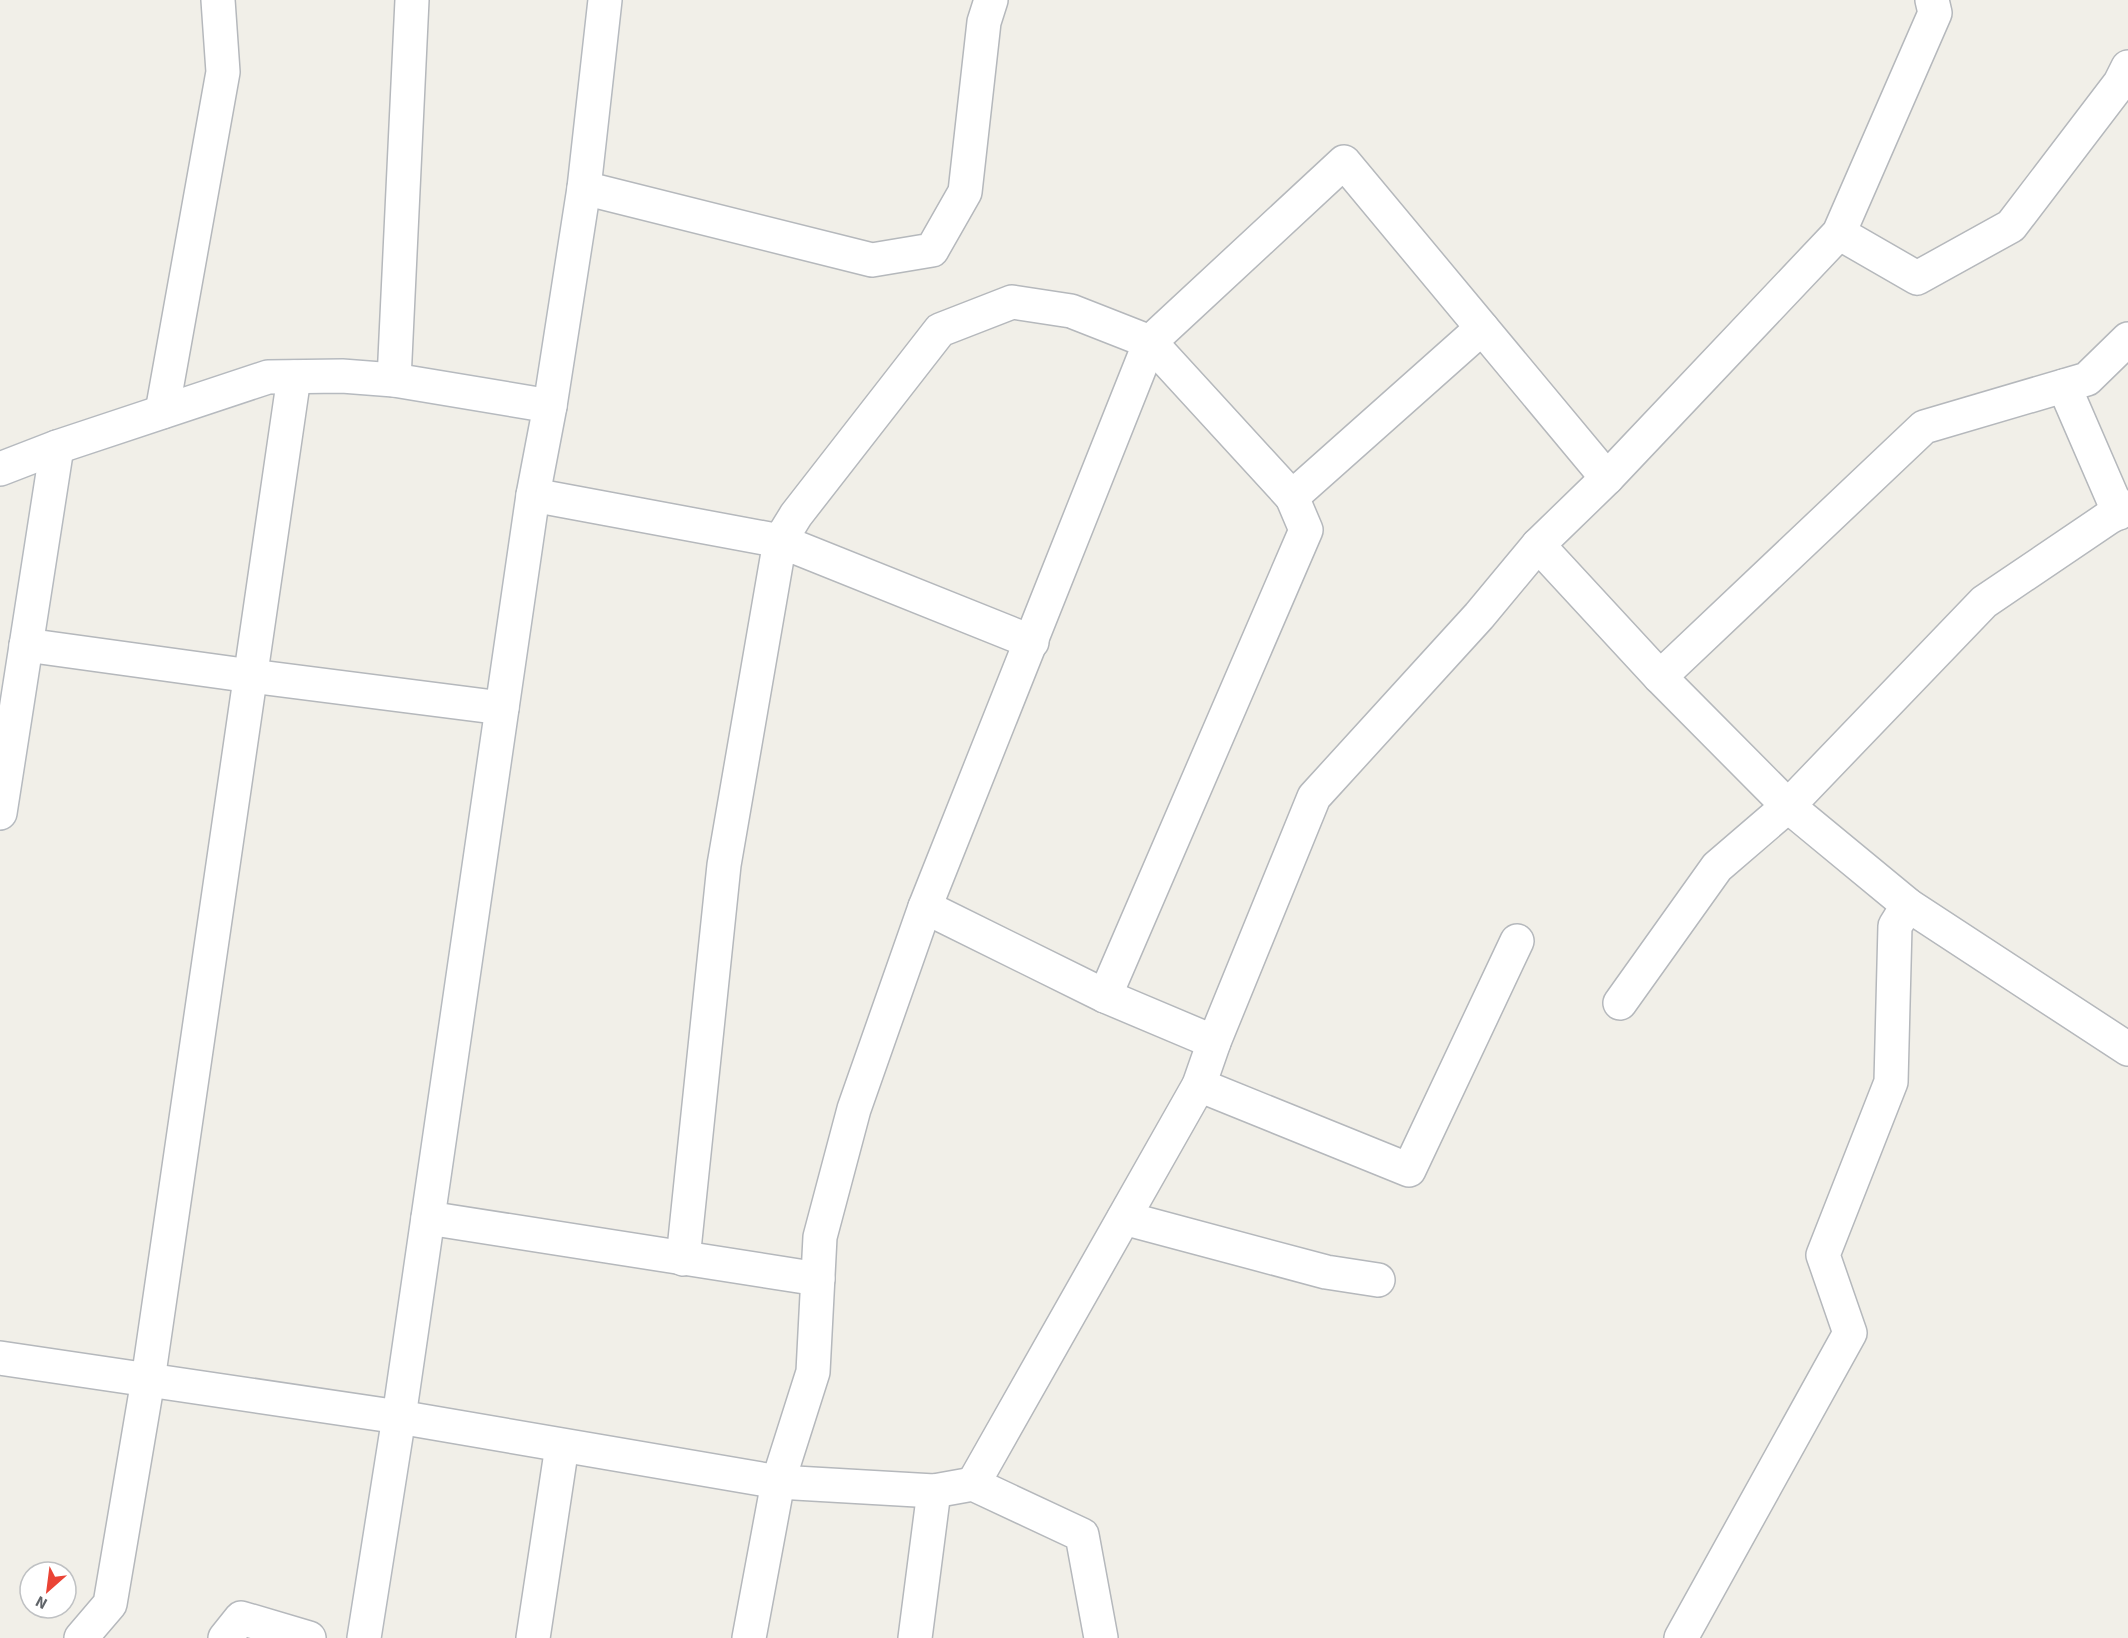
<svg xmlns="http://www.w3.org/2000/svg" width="2128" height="1638" font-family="'Source Sans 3',sans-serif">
	<rect width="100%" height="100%" fill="#f1efe8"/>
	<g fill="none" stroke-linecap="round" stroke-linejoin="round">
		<defs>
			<g id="street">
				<polyline points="584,188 872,260 932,250 965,192 984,22 991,0"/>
				<polyline points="1839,233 1917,278 2011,226 2120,83 2128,67"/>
				<polyline points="394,380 412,0"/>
				<polyline points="2064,386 2119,513"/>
				<polyline points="162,412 223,72 218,0"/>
				<polyline points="533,495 780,541 796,515 940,330 1012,302 1071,311 1150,342 1292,497 1482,328"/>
				<polyline points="1538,545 1660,677 1788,806 1908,905 2128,1049"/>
				<polyline points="26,645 251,676 502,708"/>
				<polyline points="1660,677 1924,427 2087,379 2128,339"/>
				<polyline points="925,907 1105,996 1214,1042"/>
				<polyline points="1105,996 1306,530 1292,497"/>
				<polyline points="1620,1003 1717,867 1788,806 1984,602 2108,518 2128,507"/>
				<polyline points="1199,1085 1409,1170 1517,941"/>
				<polyline points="428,1218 818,1279"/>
				<polyline points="1124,1218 1326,1272 1378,1280"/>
				<polyline points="683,1259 724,865 780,541 1032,642"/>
				<polyline points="0,1358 399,1417 778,1482 934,1491 973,1484 1082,1535 1101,1638"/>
				<polyline points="973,1484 1199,1085 1214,1042 1314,797 1479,616 1538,545 1607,478 1839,233 1935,13 1932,0"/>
				<polyline points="81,1638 110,1604 148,1380 294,377"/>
				<polyline points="225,1638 241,1618 309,1638"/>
				<polyline points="533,1638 562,1446"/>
				<polyline points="749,1638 778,1482 813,1372 820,1237 854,1109 925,907 1150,342 1344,162 1607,478"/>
				<polyline points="915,1638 934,1491"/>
				<polyline points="1681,1638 1850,1333 1823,1255 1891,1082 1895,926 1908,905"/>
			</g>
			<g id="secondary">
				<polyline points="0,469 57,447 268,377 342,376 394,380 550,406"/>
				<polyline points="0,813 57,447"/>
				<polyline points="364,1638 399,1417 533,495 550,406 584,188 605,0"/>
			</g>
		</defs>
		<use href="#street" stroke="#b5b8bc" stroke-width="36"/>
		<use href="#secondary" stroke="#b6babf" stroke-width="36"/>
		<use href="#street" stroke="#fff" stroke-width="33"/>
		<use href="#secondary" stroke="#fff" stroke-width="33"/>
	</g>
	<g transform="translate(48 1590) rotate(208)"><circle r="28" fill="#ffffff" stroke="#bfc1c3" stroke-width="1.5"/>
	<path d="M0-4.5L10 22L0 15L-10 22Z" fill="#ea4335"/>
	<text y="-9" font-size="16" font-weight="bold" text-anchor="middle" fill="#5f6368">N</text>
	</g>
</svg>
